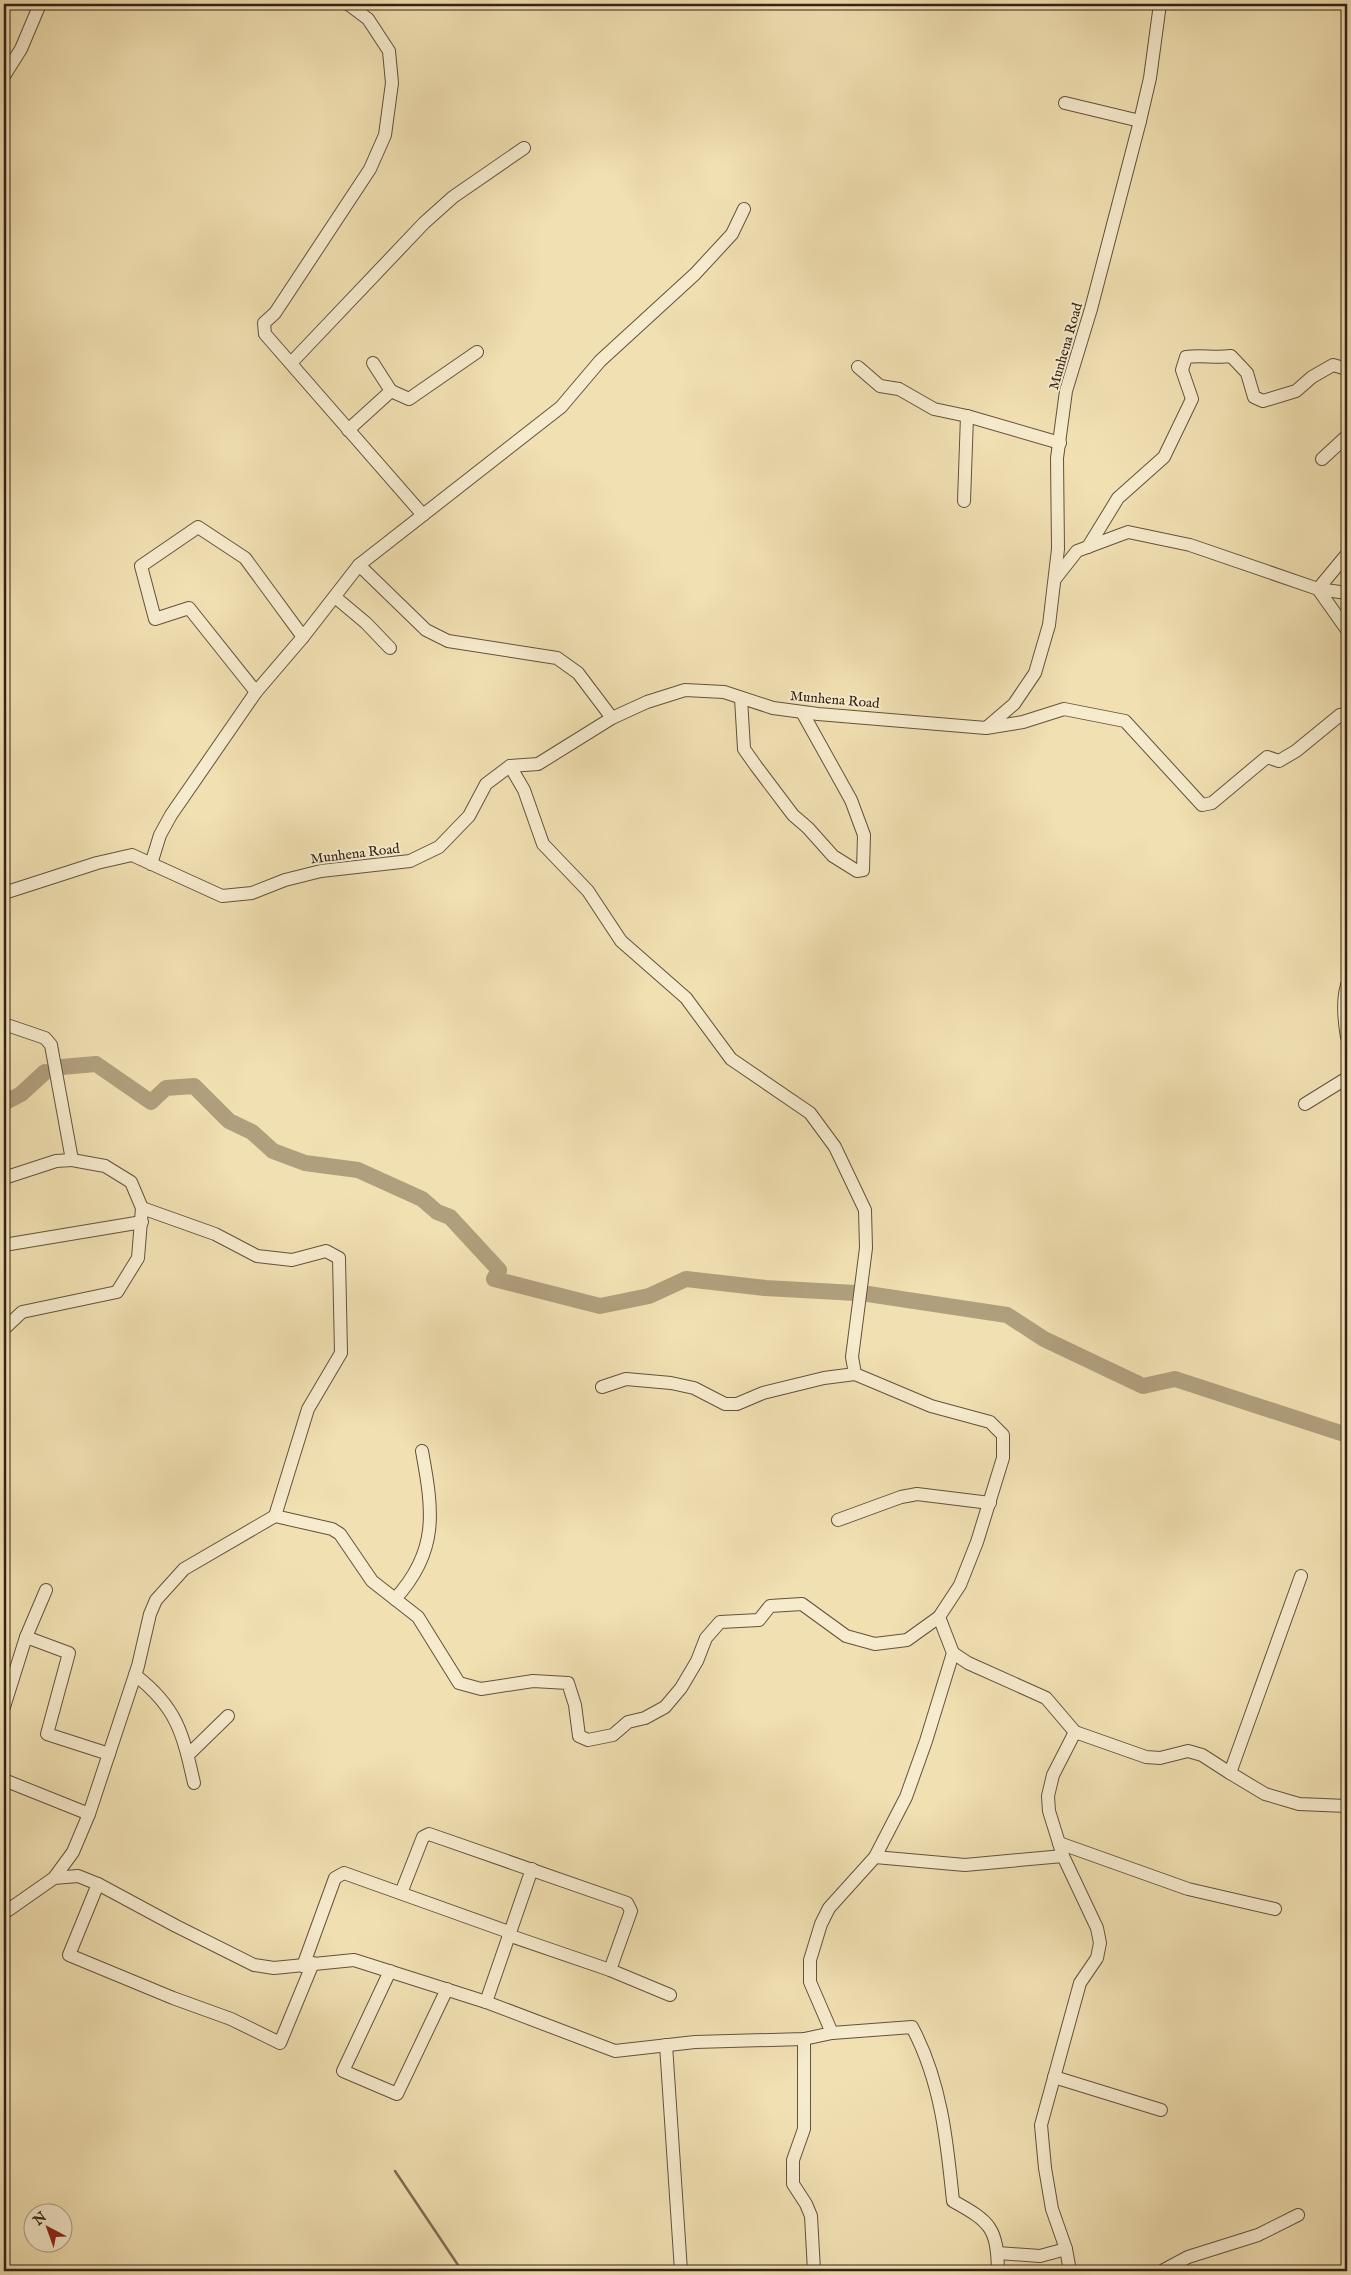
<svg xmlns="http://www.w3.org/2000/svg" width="1351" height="2275" font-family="'IM FELL English',serif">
	<rect width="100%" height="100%" fill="#f1e0b2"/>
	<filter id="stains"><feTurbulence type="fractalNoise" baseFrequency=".004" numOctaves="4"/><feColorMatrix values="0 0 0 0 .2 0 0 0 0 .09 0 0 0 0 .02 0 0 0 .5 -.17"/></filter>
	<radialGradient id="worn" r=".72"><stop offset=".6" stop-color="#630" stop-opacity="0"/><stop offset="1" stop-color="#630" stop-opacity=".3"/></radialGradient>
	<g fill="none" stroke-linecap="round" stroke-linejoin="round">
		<polyline stroke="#7e6d54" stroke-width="2.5" points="395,2171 462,2271"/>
		<g stroke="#b09f7d" stroke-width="16">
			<polyline points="62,1067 96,1064 151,1102 166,1088 194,1086 229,1121 252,1132 273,1151 305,1163 358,1170 422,1199 437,1212 450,1217 499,1270 494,1279 600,1306 649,1296 686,1279 765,1288 856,1293"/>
			<polyline points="4,1103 21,1094 45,1072"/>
			<polyline points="868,1294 1007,1315 1044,1339 1143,1386 1175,1379 1347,1435"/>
		</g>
		<defs>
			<g id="minor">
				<polyline points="348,4 368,19 389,51 392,83 385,135 370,169 275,313 264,323 265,334 423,515"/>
				<polyline points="4,76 21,49 40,4"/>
				<polyline points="1065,103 1140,121"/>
				<polyline points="291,363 424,223 453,197 524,148"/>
				<polyline points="858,367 880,386 899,389 934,409 967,416 1060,443"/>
				<polyline points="391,391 409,399 477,352"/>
				<polyline points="348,430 391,391 373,363"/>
				<polyline points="1322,459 1347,436"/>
				<polyline points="964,501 967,416"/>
				<path d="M1088 547 1118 498 1164 457 1192 399 1182 370 1186 357C1201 355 1216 358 1231 356L1247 373 1254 397 1263 401 1296 391 1312 377 1333 365 1347 369"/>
				<polyline points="1347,554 1318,589 1347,630"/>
				<polyline points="359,565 426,630 448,641 557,658 578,673 612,718"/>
				<polyline points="1055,579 1077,551 1128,532 1190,545 1318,589 1347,593"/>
				<polyline points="335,597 366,623 390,648"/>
				<polyline points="256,692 189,608 155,619 141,566 198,527 245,558 303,637"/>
				<polyline points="741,698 744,749 756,766 793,815 808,828 833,856 857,871 863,870 864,835 851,800 802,712"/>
				<polyline points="986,728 1023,722 1064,709 1125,721 1202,805 1212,803 1267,757 1279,761 1296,751 1340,715 1347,714"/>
				<polyline points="510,766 524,790 543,844 588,891 621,941 686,998 731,1059 810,1113 835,1147 865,1210 866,1248 852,1357 855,1374 931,1406 990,1422 1003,1435 1003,1458 977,1542 960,1585 939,1617 953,1653 926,1741 906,1797 875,1857 829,1908 821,1924 810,1960 810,1982 832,2033"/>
				<polyline points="151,864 160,835 171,815 256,692 303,637 359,565 561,407 600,361 695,274 732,234 744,209"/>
				<polyline points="4,893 97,863 132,855 222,896 252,893 285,880 321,871 410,861 439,847 469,816 486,784 510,766 538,764 612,718 647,702 685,690 724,692 773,708 818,714 986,728 1014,704 1035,673 1049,625 1058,549 1057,458 1066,391 1091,309 1140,121 1150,78 1160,4"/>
				<path d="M1347 985C1342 1002 1344 1020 1347 1037"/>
				<polyline points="4,1024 45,1038 51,1045 72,1160 105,1166 131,1182 142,1208 138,1258 117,1292 22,1312 4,1329"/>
				<polyline points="1305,1104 1347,1078"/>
				<polyline points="4,1178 56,1161 72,1160"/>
				<polyline points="4,1245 142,1222"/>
				<polyline points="602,1387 626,1379 671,1383 694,1388 725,1404 737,1404 763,1393 824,1378 855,1374"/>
				<polyline points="275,1516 332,1529 340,1534 372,1581 418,1617 459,1683 481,1689 533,1681 568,1683 575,1705 579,1736 588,1740 613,1735 628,1722 645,1718 665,1707 681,1688 697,1661 706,1638 720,1622 759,1620 770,1606 802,1604 846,1636 875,1644 907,1640 939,1617"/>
				<polyline points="838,1520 901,1497 917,1494 990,1503"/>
				<path d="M395 1599C439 1551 433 1511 422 1451"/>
				<polyline points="26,1637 69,1653 47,1734 109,1754"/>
				<polyline points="953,1653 968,1663 1046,1698 1075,1732 1146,1757 1160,1758 1188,1751 1202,1755 1230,1773 1301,1576"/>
				<path d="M135 1675C177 1707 183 1734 194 1783"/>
				<polyline points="4,1707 26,1637 46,1590"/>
				<polyline points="188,1755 228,1716"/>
				<polyline points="1230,1773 1265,1794 1299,1804 1347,1806"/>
				<polyline points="4,1780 89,1814"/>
				<polyline points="1059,1843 1188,1889 1275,1909"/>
				<polyline points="875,1857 965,1865 1063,1856"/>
				<path d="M54 1878 78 1876 98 1884 176 1926 254 1965 274 1968 354 1960 486 2002 615 2051 695 2042 804 2039 832 2033 912 2027C941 2081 947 2141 953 2201 991 2222 997 2228 998 2271"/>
				<polyline points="98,1884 69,1955 173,1998 231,2019 280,2043 313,1963"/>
				<polyline points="401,1893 423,1837 429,1834 627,1903 631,1911 610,1970"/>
				<polyline points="4,1913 54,1878 73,1852 89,1814 138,1666 150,1614 156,1600 184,1569 275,1516 308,1409 341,1353 339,1258 326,1251 292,1260 257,1256 215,1234 142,1208"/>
				<polyline points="508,1935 610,1970 670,1995"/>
				<polyline points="303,1966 335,1878 344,1873 509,1932"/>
				<polyline points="390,1971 343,2071 397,2094 447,1989"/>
				<polyline points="486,2002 532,1869"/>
				<polyline points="804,2039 804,2129 793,2160 793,2184 806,2204 811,2216 814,2271"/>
				<polyline points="666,2045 681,2271"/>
				<polyline points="1054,2077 1161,2110"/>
				<polyline points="998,2253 1040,2256 1066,2249"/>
				<polyline points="1070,2271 1066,2249 1052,2209 1045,2168 1041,2125 1080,1983 1097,1958 1100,1943 1097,1928 1063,1856 1049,1811 1048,1796 1053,1775 1075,1732"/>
				<polyline points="1162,2271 1188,2257 1258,2235 1298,2215"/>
			</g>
		</defs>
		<use href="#minor" stroke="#62523e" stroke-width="14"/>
		<use href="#minor" stroke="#f6ebcd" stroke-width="12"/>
	</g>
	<g text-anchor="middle" stroke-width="4" stroke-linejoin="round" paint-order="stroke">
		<g font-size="14" fill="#322217" stroke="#f6ebcd">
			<text transform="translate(1065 346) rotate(-74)" y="5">Munhena Road</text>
			<text transform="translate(835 699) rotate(5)" y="5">Munhena Road</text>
			<text transform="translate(355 853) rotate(-7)" y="5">Munhena Road</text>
		</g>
	</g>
	<rect width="1351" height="2275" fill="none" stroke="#f1e0b2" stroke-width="20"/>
	<rect x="5" y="5" width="1341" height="2265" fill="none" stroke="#322217" stroke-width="2.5"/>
	<rect x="10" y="10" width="1331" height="2255" fill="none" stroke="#322217"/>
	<g transform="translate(48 2228) rotate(319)"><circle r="24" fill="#f6ebcd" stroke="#a89b84"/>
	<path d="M0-4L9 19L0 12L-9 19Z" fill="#8f2418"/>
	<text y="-8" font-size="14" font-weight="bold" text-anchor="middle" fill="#322217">N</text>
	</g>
	<rect width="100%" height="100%" filter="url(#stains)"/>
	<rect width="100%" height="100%" fill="url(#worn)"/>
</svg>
